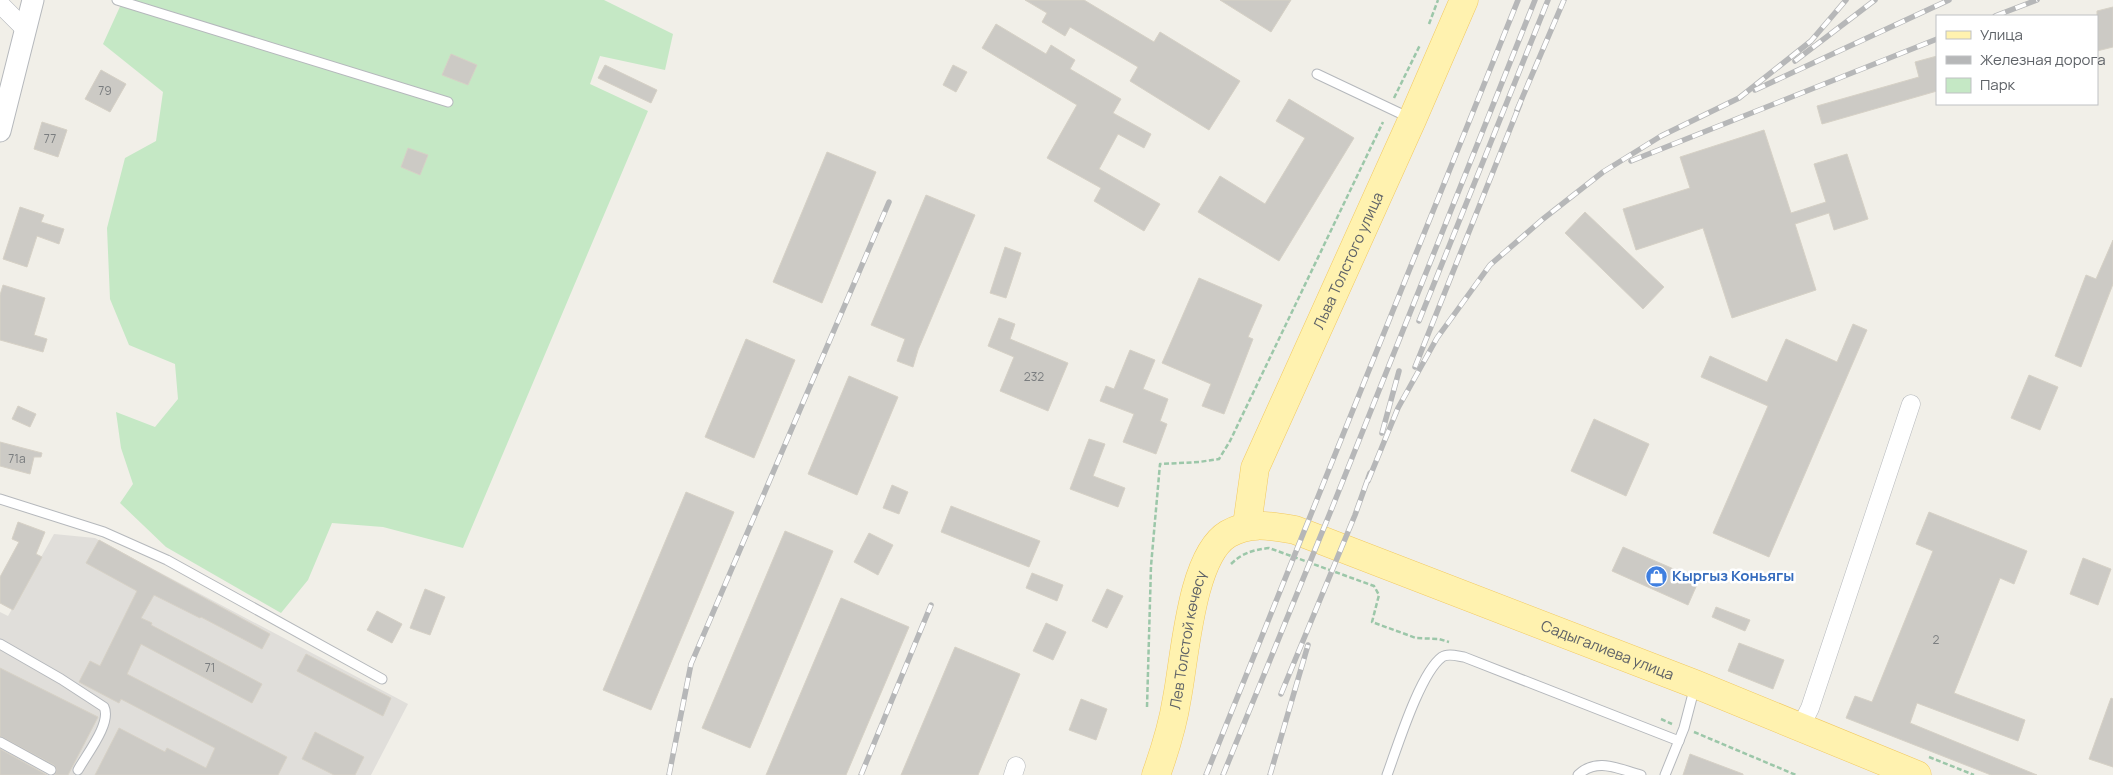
<svg xmlns="http://www.w3.org/2000/svg" width="2113" height="775" font-family="Manrope,sans-serif">
	<rect width="100%" height="100%" fill="#f1efe8"/>
	<polygon fill="#e0deda" points="54,534 95,538 408,704 371,775 0,775 0,612 8,616"/>
	<polygon fill="#c5e8c5" points="123,0 604,0 673,34 665,70 600,56 590,84 648,111 463,548 383,527 332,523 308,580 281,613 166,547 120,503 133,484 121,448 116,412 155,427 178,399 175,364 129,345 110,299 107,228 125,158 156,141 163,92 103,44"/>
	<g fill="#cccac5" stroke="#d6d1c6">
		<polygon points="1025,0 1084,0 1154,42 1160,32 1240,81 1209,130 1130,81 1138,67 1070,27 1065,36 1042,22 1047,13"/>
		<polygon points="1220,0 1291,0 1271,32"/>
		<polygon points="2113,7 2113,47 2097,51 2097,11"/>
		<polygon points="996,24 1046,54 1051,45 1075,60 1070,69 1121,99 1113,113 1151,134 1144,148 1118,134 1099,169 1160,204 1144,231 1094,201 1101,188 1047,158 1077,105 982,48"/>
		<polygon points="451,54 477,65 468,85 442,75"/>
		<polygon points="1937,56 1937,91 1822,124 1817,106 1919,77 1915,62"/>
		<polygon points="605,65 657,90 651,103 598,78"/>
		<polygon points="953,65 967,72 956,92 943,85"/>
		<polygon points="101,70 126,84 110,112 85,99"/>
		<polygon points="1289,99 1354,138 1279,261 1198,212 1220,176 1265,204 1305,138 1276,121"/>
		<polygon points="42,122 67,130 58,157 34,149"/>
		<polygon points="1764,130 1791,213 1826,202 1814,164 1847,154 1868,219 1834,230 1829,213 1795,224 1816,290 1732,318 1703,228 1636,250 1623,209 1690,188 1680,157"/>
		<polygon points="408,148 428,155 420,175 401,167"/>
		<polygon points="827,152 876,172 822,303 773,282"/>
		<polygon points="926,195 975,215 918,350 913,367 897,361 905,339 871,325"/>
		<polygon points="20,207 44,215 41,222 64,229 59,244 37,236 27,267 3,259"/>
		<polygon points="1585,212 1664,287 1643,309 1565,233"/>
		<polygon points="2113,240 2113,284 2081,367 2055,356 2086,275 2096,279"/>
		<polygon points="1005,247 1021,253 1006,298 990,293"/>
		<polygon points="1199,278 1262,305 1248,337 1253,339 1224,414 1202,406 1211,384 1162,363"/>
		<polygon points="3,285 45,298 34,335 47,339 43,352 0,340 0,295"/>
		<polygon points="999,318 1015,324 1010,339 1068,363 1048,411 1000,391 1014,357 988,346"/>
		<polygon points="1853,324 1867,330 1769,557 1713,533 1768,406 1701,377 1710,356 1767,382 1786,339 1837,362"/>
		<polygon points="746,339 795,360 754,458 705,437"/>
		<polygon points="1130,350 1155,360 1143,389 1168,399 1160,421 1167,424 1156,454 1123,442 1134,414 1100,401 1106,386 1114,389"/>
		<polygon points="2029,375 2058,387 2040,430 2011,418"/>
		<polygon points="849,376 898,397 857,495 808,474"/>
		<polygon points="18,406 36,414 30,427 12,419"/>
		<polygon points="1594,419 1649,444 1626,496 1571,471"/>
		<polygon points="1089,439 1105,444 1093,476 1125,488 1118,507 1070,489"/>
		<polygon points="0,442 42,453 41,457 34,457 30,474 0,466"/>
		<polygon points="892,485 908,492 899,514 883,508"/>
		<polygon points="686,492 734,512 651,710 603,690"/>
		<polygon points="951,506 1040,541 1029,567 941,532"/>
		<polygon points="1929,512 2027,551 2014,584 2000,578 1954,693 2025,720 2018,741 1917,703 1910,723 2037,775 1991,775 1846,718 1855,696 1872,702 1933,551 1916,544"/>
		<polygon points="18,522 45,532 36,554 42,557 13,610 0,603 0,577 19,542 12,539"/>
		<polygon points="785,531 833,551 750,748 702,728"/>
		<polygon points="869,533 893,545 878,575 854,562"/>
		<polygon points="99,540 270,634 262,649 201,617 200,618 154,595 141,618 152,623 151,625 262,684 252,703 141,644 127,674 287,757 278,775 95,775 119,728 165,752 167,748 206,768 215,748 121,699 119,703 79,682 90,661 100,666 137,591 86,563"/>
		<polygon points="1623,547 1699,580 1688,605 1612,571"/>
		<polygon points="2083,558 2111,569 2098,605 2070,594"/>
		<polygon points="1032,573 1063,585 1057,601 1026,588"/>
		<polygon points="425,589 445,597 430,635 410,628"/>
		<polygon points="1107,589 1123,596 1107,628 1092,621"/>
		<polygon points="841,598 909,627 846,775 766,775"/>
		<polygon points="1716,607 1750,620 1745,631 1712,617"/>
		<polygon points="377,611 402,624 392,643 367,630"/>
		<polygon points="1046,623 1066,632 1053,660 1033,651"/>
		<polygon points="1739,643 1784,660 1773,689 1728,671"/>
		<polygon points="955,647 1020,674 978,775 901,775"/>
		<polygon points="306,654 391,698 383,716 297,671"/>
		<polygon points="0,668 98,717 68,775 55,775 57,769 54,765 0,736"/>
		<polygon points="2111,698 2113,699 2113,767 2089,759"/>
		<polygon points="1081,699 1107,709 1096,740 1069,730"/>
		<polygon points="315,732 364,757 355,775 334,775 302,759"/>
		<polygon points="0,749 47,775 0,775"/>
		<polygon points="1690,754 1743,774 1743,775 1683,775"/>
	</g>
	<g fill="none" stroke-linecap="round" stroke-linejoin="round">
		<defs>
			<g id="service">
				<polyline points="117,0 448,102"/>
				<polyline points="1317,74 1410,118"/>
				<polyline points="0,499 104,532 167,560 382,679"/>
				<path d="M0 644 61 679 104 707C112 723 86 755 78 770"/>
				<polyline points="0,742 51,770"/>
				<path d="M1387 775C1397 748 1420 673 1442 657 1448 653 1457 656 1464 657L1679 741"/>
				<path d="M1578 775C1597 757 1618 769 1641 775"/>
				<polyline points="1665,775 1684,728 1695,686"/>
			</g>
			<g id="minor">
				<polyline points="0,4 26,30"/>
				<polyline points="1800,728 1810,708 1911,404"/>
				<polyline points="1013,775 1016,766"/>
			</g>
			<polyline id="tertiary" points="0,131 33,0"/>
			<g id="primary">
				<path id="s1" d="M1247 525 1255 468 1412 120 1464 0"/>
				<path id="s2" d="M1156 775C1165 750 1173 724 1177 698 1185 657 1191 556 1228 534 1250 521 1271 526 1295 530L1695 684 1917 775"/>
			</g>
		</defs>
		<use href="#service" stroke="#b5b8bc" stroke-width="11"/>
		<use href="#minor" stroke="#b5b8bc" stroke-width="19"/>
		<use href="#tertiary" stroke="#b5b8bc" stroke-width="23"/>
		<use href="#primary" stroke="#f2c960" stroke-width="29"/>
		<g stroke="#9cc7a9" stroke-width="2.5" stroke-dasharray="5 2.5" stroke-linecap="butt">
			<polyline points="1429,24 1438,0"/>
			<polyline points="1394,98 1420,45"/>
			<path d="M1231 564C1242 553 1253 550 1269 548L1374 586 1379 595 1372 622 1416 638 1439 639 1449 642"/>
			<polyline points="1147,707 1151,566 1160,464 1199,462 1219,459 1230,441 1383,122"/>
			<polyline points="1661,719 1672,724"/>
			<polyline points="1694,732 1796,775"/>
			<polyline points="1929,757 1974,775"/>
		</g>
		<use href="#service" stroke="#fff" stroke-width="9"/>
		<use href="#minor" stroke="#fff" stroke-width="18"/>
		<use href="#tertiary" stroke="#fff" stroke-width="21"/>
		<use href="#primary" stroke="#fff2af" stroke-width="28"/>
		<defs>
			<g id="rail">
				<polyline points="1995,16 2037,0"/>
				<polyline points="1795,61 1875,0"/>
				<polyline points="1755,90 1949,0"/>
				<polyline points="1517,110 1564,0"/>
				<polyline points="1631,161 1937,39"/>
				<polyline points="1419,321 1548,0"/>
				<polyline points="1415,367 1520,104"/>
				<polyline points="1382,433 1399,371"/>
				<polyline points="1368,481 1398,408 1437,338 1490,265 1543,219 1603,172 1661,136 1739,98 1811,41 1846,0"/>
				<polyline points="1281,694 1355,515 1370,473"/>
				<polyline points="669,775 691,664 889,202"/>
				<polyline points="861,775 931,605"/>
				<polyline points="1206,775 1518,0"/>
				<polyline points="1223,775 1332,508 1535,0"/>
				<polyline points="1270,775 1308,645"/>
			</g>
		</defs>
		<use href="#rail" stroke="#b6b7b8" stroke-width="5.5"/>
		<use href="#rail" stroke="#fff" stroke-width="4" stroke-dasharray="11" stroke-linecap="butt"/>
	</g>
	<defs>
		<symbol id="shop-disc" viewBox="-11 -11 22 22"><circle r="9.5" fill="#3f7fe0" stroke="#fff"/><path d="M-5-2.5h2.3a2.7 3.5 0 0 1 5.4 0H5L5.5 6h-11ZM-1.5-2.5h3a1.5 2.3 0 0 0-3 0Z" fill="#fff"/></symbol>
	</defs>
	<g fill-rule="evenodd">
		<use href="#shop-disc" x="1644" y="564" width="25" height="25"/>
	</g>
	<g text-anchor="middle" stroke-width="5" stroke-linejoin="round" paint-order="stroke">
		<g font-size="12" fill="#7a7d7f">
			<text x="105" y="95">79</text>
			<text x="50" y="143">77</text>
			<text x="1034" y="381">232</text>
			<text x="17" y="463">71а</text>
			<text x="1936" y="644">2</text>
			<text x="210" y="672">71</text>
		</g>
		<g font-size="15" fill="#5f6368" stroke="#fff">
			<text dy="5" stroke="none"><textPath href="#s1" startOffset="285">Льва Толстого улица</textPath></text>
			<text dy="5" stroke="none"><textPath href="#s2" startOffset="139">Лев Толстой көчөсү</textPath></text>
			<text dy="5" stroke="none"><textPath href="#s2" startOffset="659">Садыгалиева улица</textPath></text>
		</g>
		<g font-size="15" font-weight="bold" fill="#366cbe" stroke="#fff" text-anchor="start">
			<text x="1672" y="581">Кыргыз Коньягы</text>
		</g>
	</g>
	<rect x="1936" y="15" width="162" height="90" fill="#ffffff" stroke="#bfc1c3"/>
	<rect x="1946" y="31" width="25" height="8" fill="#fff2af" stroke="#bfc1c3"/>
	<text x="1980" y="40" font-size="15" fill="#5f6368">Улица</text>
	<rect x="1946" y="56" width="25" height="8" fill="#b6b7b8" stroke="#bfc1c3"/>
	<text x="1980" y="65" font-size="15" fill="#5f6368">Железная дорога</text>
	<rect x="1946" y="78" width="25" height="15" fill="#c5e8c5" stroke="#bfc1c3"/>
	<text x="1980" y="90" font-size="15" fill="#5f6368">Парк</text>
</svg>
